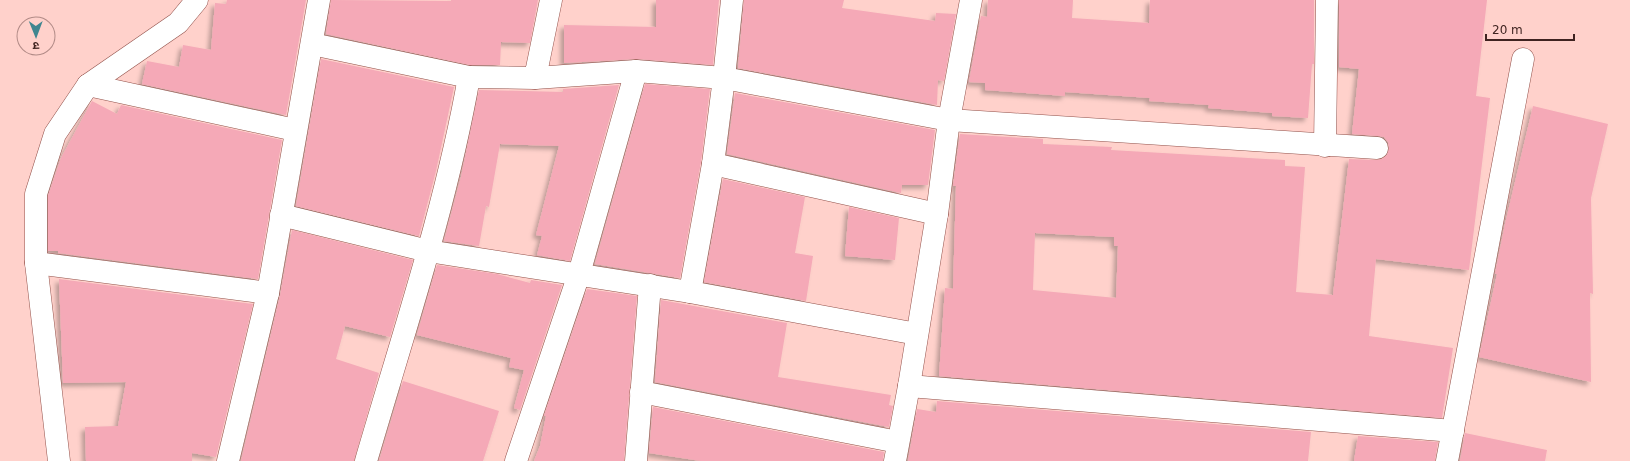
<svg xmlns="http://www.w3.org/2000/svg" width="1630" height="461" font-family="'DejaVu Sans','Noto Sans Devanagari',sans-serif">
	<defs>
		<filter id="shadow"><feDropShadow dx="-3.5" dy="3.5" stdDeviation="2" flood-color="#0004"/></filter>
	</defs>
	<rect width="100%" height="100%" fill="#ffd1cb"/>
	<g fill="#f5a9b7" fill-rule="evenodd" filter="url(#shadow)">
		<polygon points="227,0 306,0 286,115 142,84 147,61 179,67 183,45 211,50 215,3 226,4"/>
		<polygon points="331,0 451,1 451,0 538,0 530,43 501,42 500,65 470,65 326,34"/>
		<polygon points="656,0 719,0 713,65 637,59 564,63 564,25 656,27"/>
		<polygon points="744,0 844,0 842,8 935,21 936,13 956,14 944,81 938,80 937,105 738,68"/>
		<polygon points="988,0 1073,0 1072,18 1149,23 1150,0 1314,0 1314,64 1312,64 1308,118 1272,116 1272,113 1208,108 1209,105 1149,101 1150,98 1065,92 1065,96 985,90 985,83 969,82 981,16 987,17"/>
		<path d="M1339 0H1487L1476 96 1490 98 1469 270 1376 259 1369 336 1453 348 1442 418 939 376 945 288 953 289 956 186H953L960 134 1043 139V144L1112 147 1111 150 1285 160V166L1305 167 1296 292 1333 295 1349 159 1376 160 1382 159 1387 155 1389 148 1388 142 1384 137 1378 136 1352 134 1359 69 1339 67ZM1035 233 1114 237V246H1118L1116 298 1033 290Z"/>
		<polygon points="321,59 454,87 436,171 419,236 296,206"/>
		<polygon points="645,84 710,89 701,162 680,278 595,264"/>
		<polygon points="619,85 570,261 537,255 542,236 536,235 559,146 500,144 489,207 486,206 479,246 444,241 461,177 479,90 563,92 563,89"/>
		<polygon points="735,93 935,130 928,185 902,185 901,193 727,154"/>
		<polygon points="92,101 117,114 121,105 282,140 258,279 58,253 58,251 48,251 48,196 61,158"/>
		<polygon points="1533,106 1608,124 1591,198 1593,294 1590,293 1591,382 1479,357 1497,274 1495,274 1505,224"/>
		<polygon points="723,179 805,197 795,253 813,256 806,301 704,282"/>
		<polygon points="849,207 899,218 895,260 845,256"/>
		<polygon points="292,230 413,260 390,337 345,326 336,359 379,373 354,461 241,461 280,296"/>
		<polygon points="437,265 497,274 530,283 531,280 562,285 520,410 514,408 524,370 509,367 511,358 417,335"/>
		<polygon points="59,279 253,304 216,457 192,453 192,461 86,461 85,427 118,426 126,382 63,383"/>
		<polygon points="587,289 637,296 624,461 534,461 540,446 546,416 544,416"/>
		<polygon points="661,300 787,323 778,377 891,395 889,405 893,406 889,427 655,382"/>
		<polygon points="403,381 499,411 483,461 379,461"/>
		<polygon points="937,401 1311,432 1308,461 908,461 917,409 936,412"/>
		<polygon points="653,407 884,452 883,461 701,461 649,453"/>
		<polygon points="1465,433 1547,450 1545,461 1460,461"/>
		<polygon points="1358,436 1438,442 1435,461 1354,461"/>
	</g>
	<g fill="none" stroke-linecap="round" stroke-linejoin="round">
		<defs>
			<g id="minor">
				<polyline points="312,44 469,77"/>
				<polyline points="535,78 636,71 724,78 949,120 1377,148"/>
				<polyline points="88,85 295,130"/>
				<polyline points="1325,146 1327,0"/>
				<polyline points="713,164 937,214"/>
				<polyline points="281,215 428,251 690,292 917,334"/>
				<polyline points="36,263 268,293"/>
				<polyline points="690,292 713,164 724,78 732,0"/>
				<polyline points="909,386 1453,431"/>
				<polyline points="641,392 898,442"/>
				<polyline points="59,461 36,263 36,194 55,134 88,85 178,23 197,0"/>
				<polyline points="228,461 268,293 319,0"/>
				<path d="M366 461C403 334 446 207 469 77L535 78 551 0"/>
				<polyline points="516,461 579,274 636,71"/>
				<polyline points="636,461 650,285"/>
				<polyline points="895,461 909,386 937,214 949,120 971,0"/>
				<polyline points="1447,461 1523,59"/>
			</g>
		</defs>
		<use href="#minor" stroke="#92514a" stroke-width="23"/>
		<use href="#minor" stroke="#fff" stroke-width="22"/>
	</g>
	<g transform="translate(36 36) rotate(179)"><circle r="19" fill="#ffd1cb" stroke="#b28b87"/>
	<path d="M0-3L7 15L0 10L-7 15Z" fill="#408690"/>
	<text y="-6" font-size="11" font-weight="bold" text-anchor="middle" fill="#3f2320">उ</text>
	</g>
	<path d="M1486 34v6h88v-6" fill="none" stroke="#3f2320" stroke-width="2"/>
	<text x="1492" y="34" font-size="12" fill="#3f2320" stroke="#ffd1cb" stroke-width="3" paint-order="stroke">20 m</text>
</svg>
